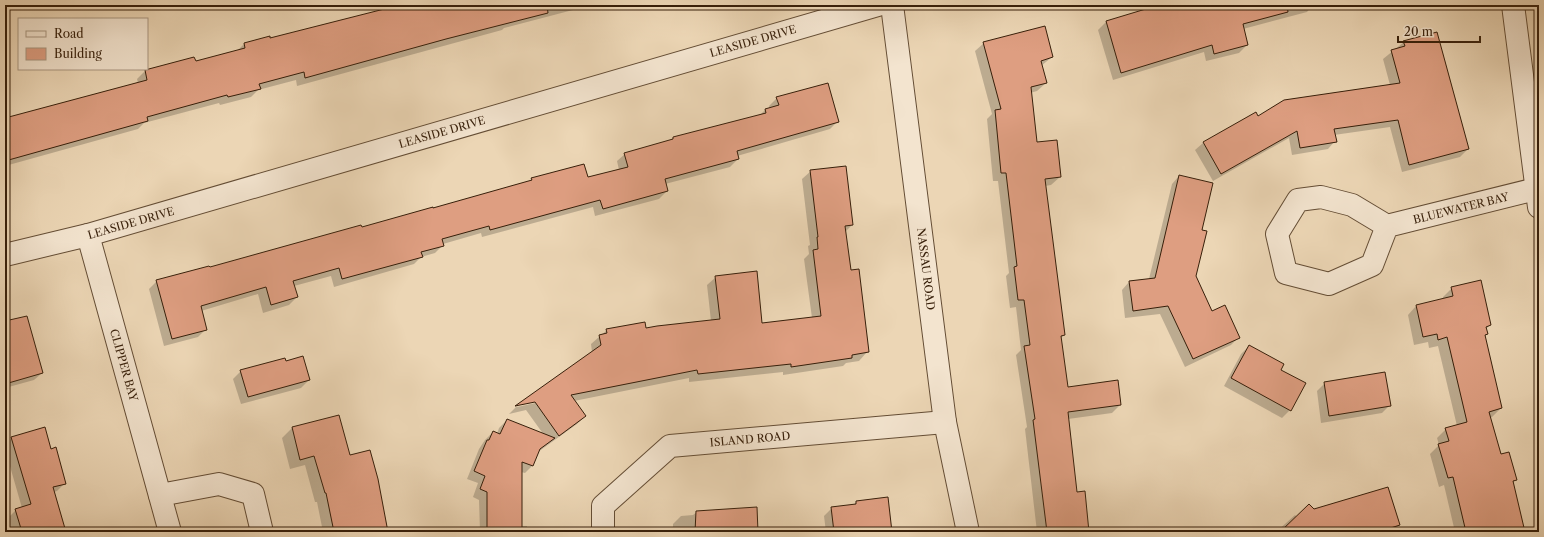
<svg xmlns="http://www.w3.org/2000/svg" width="1544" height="537" font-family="'Libre Caslon Text',serif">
	<rect width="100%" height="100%" fill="#ecd6b5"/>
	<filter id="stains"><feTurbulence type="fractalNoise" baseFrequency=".005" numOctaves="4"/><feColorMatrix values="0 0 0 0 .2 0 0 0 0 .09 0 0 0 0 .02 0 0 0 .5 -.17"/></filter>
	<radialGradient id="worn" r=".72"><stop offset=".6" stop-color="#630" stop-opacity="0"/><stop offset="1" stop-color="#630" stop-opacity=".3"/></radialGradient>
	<g fill="#0003" fill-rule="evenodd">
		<polygon points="387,5 592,5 504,28 502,30 297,86 296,80 258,90 251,97 220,105 219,103 144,123 138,129 5,166 5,119 138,83 137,79 145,71 195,63 237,51 244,44 270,39 388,9"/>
		<polygon points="1163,5 1313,5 1307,12 1243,29 1247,45 1239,53 1206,61 1204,52 1113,80 1098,30 1106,22"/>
		<polygon points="1401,5 1417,5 1402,8"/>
		<polygon points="1404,42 1468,149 1460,157 1402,172 1390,127 1334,135 1335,141 1328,149 1292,155 1289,138 1213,181 1195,150 1203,143 1255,113 1257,117 1390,85 1383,59"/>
		<polygon points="984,43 1052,57 1041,66 1046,83 1037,91 1030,93 1036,143 1060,177 1051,185 1045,186 1064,335 1060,339 1067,388 1120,405 1112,413 1068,419 1076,493 1088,532 1037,532 1025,429 1027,427 1016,355 1021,350 1016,307 1010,308 1006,276 1009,273 998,181 993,181 987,119 992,114 975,51"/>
		<polygon points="777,98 838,121 830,129 737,156 738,159 730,167 665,184 667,191 659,199 595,216 593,207 482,237 481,233 443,244 443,245 435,253 421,257 414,264 334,287 331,276 294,286 297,297 289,305 263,313 258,294 201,311 206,329 198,337 164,346 149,289 157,281 433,209 529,182 532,179 587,179 619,170 617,161 625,154 670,141 673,138 760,115 765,110 770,109 769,106"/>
		<path d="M811 171 852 225 845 232 850 271 867 352 859 361 846 363 843 366 783 375V372L689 382V378L574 401 585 416 577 424 538 452 533 465 525 473 521 472V526H527V532H480L479 500 473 497 478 483 467 479 479 449 485 440 493 432 497 434 499 428 507 420 544 435 526 410 509 414 516 407 592 352 591 344 607 330 645 329 711 321 707 285 716 277 761 324 812 318 804 259 809 254 808 246 810 245 802 179ZM539 401 540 402 517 407 519 404Z"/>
		<polygon points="1179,176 1195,276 1211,312 1239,337 1231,345 1185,367 1160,314 1125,318 1122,290 1129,282 1149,279 1172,184"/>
		<polygon points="1452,288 1490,325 1486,329 1487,334 1484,337 1501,408 1492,417 1490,418 1500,456 1516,480 1512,483 1524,532 1455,532 1444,485 1439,487 1430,454 1439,445 1437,438 1446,429 1457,426 1438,346 1429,348 1428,342 1414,345 1408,315 1416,306 1443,300 1443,297"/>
		<polygon points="5,323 42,373 34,380 5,388"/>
		<polygon points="1249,346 1280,370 1290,410 1282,418 1224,386 1241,354"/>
		<polygon points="285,363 309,380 301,388 241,404 233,379 241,371"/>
		<polygon points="1325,383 1389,406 1382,413 1321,423 1317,391"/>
		<polygon points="338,416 350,456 385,532 323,532 317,502 315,502 305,465 290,469 282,438 292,428"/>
		<polygon points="12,438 51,450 65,483 57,491 54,492 65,532 12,532 8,518 16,510 22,508 5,449 5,445"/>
		<polygon points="856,502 891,532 826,532 824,516 832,508 853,506"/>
		<polygon points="1314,511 1399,525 1392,532 1276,532 1295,515 1297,517"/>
		<polygon points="697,512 757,532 673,532 673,524 681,516 693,515"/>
	</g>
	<g fill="#de9e81" stroke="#371f0a">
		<polygon points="400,5 547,5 548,13 446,39 305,78 304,72 259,84 261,89 228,97 227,95 147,117 148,121 5,161 5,118 147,80 145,70 194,57 196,61 245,48 244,43 270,36 270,38"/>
		<polygon points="1159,5 1287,5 1288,12 1243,24 1248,45 1214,54 1212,45 1121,73 1106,21"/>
		<polygon points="1045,26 1053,57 1041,61 1047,83 1031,87 1037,142 1057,140 1061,177 1045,179 1065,335 1061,336 1068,387 1118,380 1121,405 1068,412 1077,492 1085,491 1089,532 1047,532 1033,420 1035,419 1024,346 1030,345 1024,300 1018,300 1014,267 1017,266 1006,173 1001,173 995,110 1001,109 983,42"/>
		<polygon points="1437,32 1469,149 1409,165 1398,120 1334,129 1337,142 1300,148 1297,131 1221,174 1203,142 1256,112 1258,116 1284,100 1400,83 1391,50 1405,46 1403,41"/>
		<polygon points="828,83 839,122 737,151 739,159 665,179 668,191 603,209 600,200 490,230 489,226 442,239 444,246 421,252 423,257 342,279 339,268 293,281 298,297 271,305 266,287 201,306 207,330 172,339 156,280 209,266 210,267 361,225 362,227 433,207 433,208 532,180 531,178 584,164 588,177 628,167 624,153 673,139 673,137 766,113 765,109 779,105 776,97"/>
		<polygon points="846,166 853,225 845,226 851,270 859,269 869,352 852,355 852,358 791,367 791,364 698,374 697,370 571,395 586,416 559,436 535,402 515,406 601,345 599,335 607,333 606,329 645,322 646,328 657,326 720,319 715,276 757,271 762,323 821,316 813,250 818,249 817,237 818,237 810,170"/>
		<polygon points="1179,175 1213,183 1202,230 1207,231 1196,276 1212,311 1225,305 1240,338 1193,359 1168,306 1133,311 1129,281 1155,278"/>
		<polygon points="1481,280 1491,325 1486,327 1488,334 1485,335 1502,408 1489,412 1501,454 1509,452 1517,480 1513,481 1525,532 1466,532 1453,477 1448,478 1438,444 1449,441 1445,428 1467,422 1447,337 1438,340 1437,334 1423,337 1416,305 1453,296 1451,287"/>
		<polygon points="27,316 43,373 5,384 5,321"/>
		<polygon points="1249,345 1284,364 1281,370 1306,383 1291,411 1231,378"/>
		<polygon points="303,356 310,380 248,397 240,370 285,358 286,361"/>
		<polygon points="1385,372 1391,406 1329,416 1324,382"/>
		<polygon points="339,415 350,455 370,450 378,479 388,532 334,532 326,493 325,493 314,456 300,460 292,427"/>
		<polygon points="507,419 555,438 540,449 533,466 522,462 522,532 487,532 487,492 480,489 485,476 474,471 487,440 489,440 493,431 500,434"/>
		<polygon points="45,427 51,449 56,447 66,484 53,487 66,532 22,532 15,509 31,504 11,437"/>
		<polygon points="1388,487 1400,525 1378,532 1280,532 1309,504 1314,509"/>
		<polygon points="888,497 892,532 834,532 831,507 856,504 856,501"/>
		<polygon points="757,507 758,532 695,532 696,511"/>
	</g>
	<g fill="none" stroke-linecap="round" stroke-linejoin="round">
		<defs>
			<g id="minor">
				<polyline points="892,5 945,422 968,532"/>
				<polyline points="1513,5 1539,207"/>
				<polyline points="1387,226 1352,205 1321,197 1298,200 1277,234 1286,273 1329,284 1372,265 1387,226 1536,189"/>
				<polyline points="88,235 170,532"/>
				<polyline points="5,255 88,235 878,5"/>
				<polyline points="160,495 219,484 253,494 262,532"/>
				<polyline points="603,532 603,506 670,446 945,422"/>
			</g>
		</defs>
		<use href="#minor" stroke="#644d35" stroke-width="24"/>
		<use href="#minor" stroke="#f3e4cf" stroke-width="22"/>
	</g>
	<g text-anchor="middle" stroke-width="3.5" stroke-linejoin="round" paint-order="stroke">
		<g font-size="11" fill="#371f0a" stroke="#f3e4cf">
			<text transform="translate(753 41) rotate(-16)" y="4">LEASIDE DRIVE</text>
			<text transform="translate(442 132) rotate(-16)" y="4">LEASIDE DRIVE</text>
			<text transform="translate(1461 208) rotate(-14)" y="4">BLUEWATER BAY</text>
			<text transform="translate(131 223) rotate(-16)" y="4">LEASIDE DRIVE</text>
			<text transform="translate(926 269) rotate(83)" y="4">NASSAU ROAD</text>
			<text transform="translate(124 365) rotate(74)" y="4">CLIPPER BAY</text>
			<text transform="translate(750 439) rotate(-5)" y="4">ISLAND ROAD</text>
		</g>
	</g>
	<rect width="1544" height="537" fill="none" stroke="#ecd6b5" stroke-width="20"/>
	<rect x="6" y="6" width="1532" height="525" fill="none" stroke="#371f0a" stroke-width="2"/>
	<rect x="10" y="10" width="1524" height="517" fill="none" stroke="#371f0a"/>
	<rect x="18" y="18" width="130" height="52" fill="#f3e4cf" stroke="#a89580"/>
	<rect x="26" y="31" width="20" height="6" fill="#f3e4cf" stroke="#a89580"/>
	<text x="54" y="38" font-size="12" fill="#371f0a">Road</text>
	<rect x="26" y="48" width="20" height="12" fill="#de9e81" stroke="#a89580"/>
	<text x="54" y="58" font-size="12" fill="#371f0a">Building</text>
	<path d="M1398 36v6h82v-6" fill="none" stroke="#371f0a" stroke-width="2"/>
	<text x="1404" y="36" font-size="12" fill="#371f0a" stroke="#f3e4cf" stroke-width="3" paint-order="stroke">20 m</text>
	<rect width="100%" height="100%" filter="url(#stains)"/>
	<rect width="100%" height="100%" fill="url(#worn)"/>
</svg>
